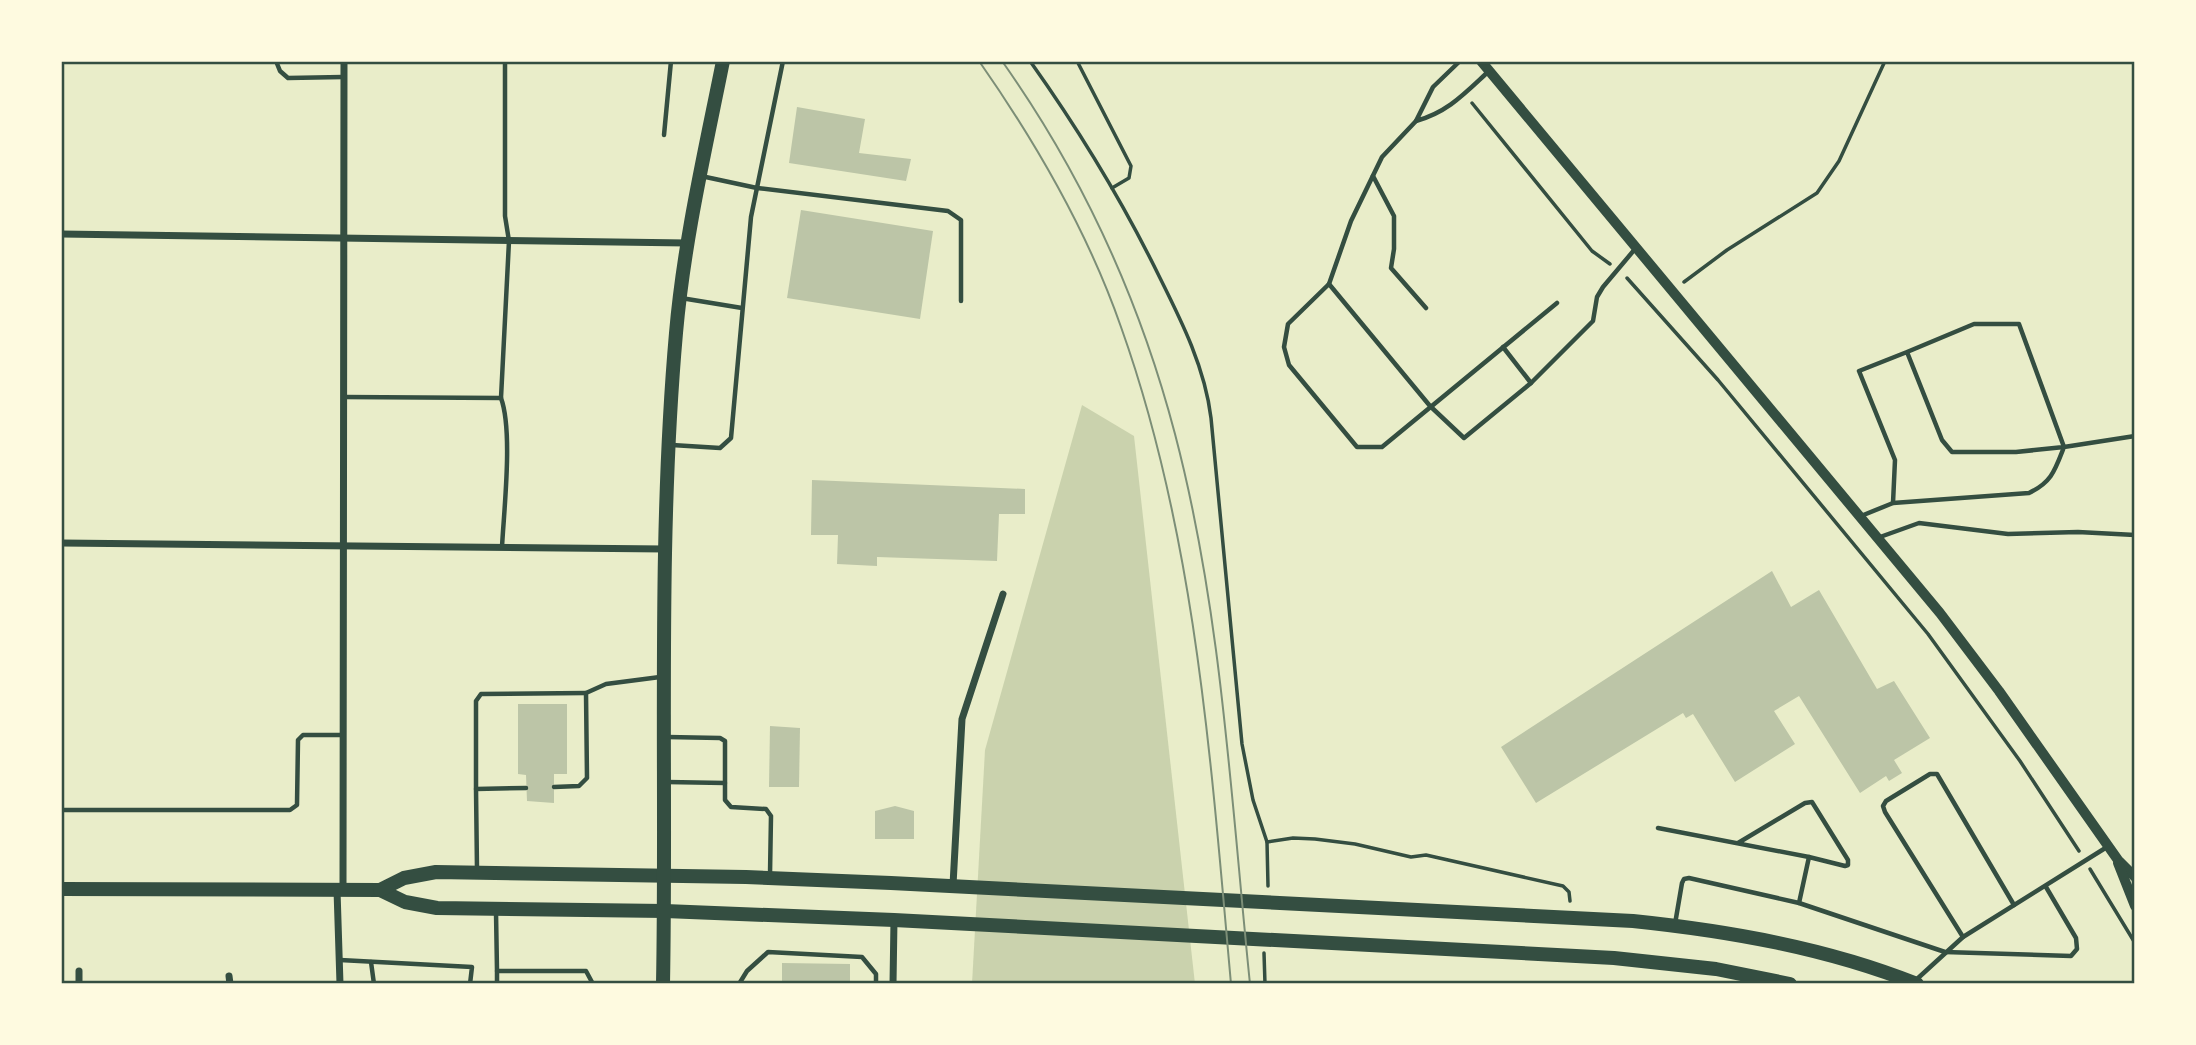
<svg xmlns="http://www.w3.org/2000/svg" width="2196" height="1045" font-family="'Noto Sans',sans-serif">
	<rect width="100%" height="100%" fill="#e9edc9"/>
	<polygon fill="#cad2ad" points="1082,405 1134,436 1195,984 972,984 985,750"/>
	<g fill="#bcc5a7">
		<polygon points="797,107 865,119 859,153 911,159 906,181 789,163"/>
		<polygon points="801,210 933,231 920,319 787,298"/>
		<polygon points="812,480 1025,489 1025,514 999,514 997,561 877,557 877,566 837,564 838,535 811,535"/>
		<polygon points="1772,571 1791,607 1819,590 1877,689 1894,681 1930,738 1894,760 1902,773 1889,781 1886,776 1860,793 1799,696 1774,711 1795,744 1735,782 1693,714 1686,718 1683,713 1536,803 1501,747"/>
		<polygon points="518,704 567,704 567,774 554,774 554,803 527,801 526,775 518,774"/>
		<polygon points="770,726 800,728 799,787 769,787"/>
		<polygon points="895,806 914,811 914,839 875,839 875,811"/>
		<polygon points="782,963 850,964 850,984 782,984"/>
	</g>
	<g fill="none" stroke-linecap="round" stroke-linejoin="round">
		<g stroke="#344e41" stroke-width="3.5">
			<path d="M1030 61C1079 130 1123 202 1160 278 1182 322 1205 368 1211 418L1242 744 1253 800 1267 842 1268 886"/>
			<polyline points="1077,61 1131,166 1129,178 1112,188"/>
			<polyline points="1472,103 1592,251 1610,264"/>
			<polyline points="1627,278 1718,380 1928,634 2020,761 2079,851"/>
			<polyline points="1684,282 1727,250 1817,193 1839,161 1885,61"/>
			<polyline points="1267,842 1293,838 1315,839 1355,844 1411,857 1426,855 1563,886 1569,892 1570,901"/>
			<polyline points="2090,869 2135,943"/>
			<polyline points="1264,953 1265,984"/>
		</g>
		<g stroke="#344e41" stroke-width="4.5">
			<polyline points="276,61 280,71 288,78 343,77"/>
			<path d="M1460 61 1433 87 1416 121C1448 112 1464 94 1489 71"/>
			<polyline points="1416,121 1382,157 1351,221 1329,284 1288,324 1284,347 1289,365 1357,447 1382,447 1557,303"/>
			<polyline points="664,135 671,61"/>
			<polyline points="701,176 757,188 948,211 961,220 961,301"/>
			<polyline points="1373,176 1394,216 1394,249 1391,268 1426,308"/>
			<polyline points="1329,284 1430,406 1464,438 1531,383 1593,321 1597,297 1603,287 1635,249"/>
			<polyline points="681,298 742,308"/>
			<polyline points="1503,347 1531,383"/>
			<polyline points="344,397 501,398 509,241 505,216 505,61"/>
			<path d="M501 398C513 431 504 509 502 547"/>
			<polyline points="672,445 720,448 731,438 751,217 783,61"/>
			<polyline points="1893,503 1895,460 1859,371 1907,352 1942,440 1952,452 2016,452 2064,447 2019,324 1974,324 1907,352"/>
			<path d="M1861 516 1893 503 2029 493C2052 482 2055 470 2064 447L2135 436"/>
			<polyline points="1880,537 1919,523 2008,534 2078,532 2135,535"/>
			<polyline points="667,737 720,738 725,741 725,800 731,807 766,809 771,816 770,874"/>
			<polyline points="667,782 725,783"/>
			<polyline points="554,787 579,786 587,778 586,693 606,684 660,677"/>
			<polyline points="476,789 476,701 481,694 586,693"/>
			<polyline points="61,810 290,810 297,805 298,740 303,735 343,735"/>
			<polyline points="1658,828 1809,857 1845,866 1848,865 1848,860 1812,802 1805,803 1738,843"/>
			<polyline points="477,870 476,789 526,788"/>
			<polyline points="1799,903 1809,857"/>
			<polyline points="496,912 497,971"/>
			<polyline points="1675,924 1682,883 1684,879 1689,878 1799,903 1945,952 2071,956 2077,949 2076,938 2046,887"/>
			<polyline points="1963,937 1885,812 1883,806 1886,801 1930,774 1937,774 2014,905"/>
			<polyline points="340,960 472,967 470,984"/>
			<polyline points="371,962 374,984"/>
			<polyline points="1917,979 1963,937 2107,847"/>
			<polyline points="497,984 497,971 586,971 593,984"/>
			<polyline points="739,984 747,971 768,952 862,957 876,974 876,984"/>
		</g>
		<g stroke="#344e41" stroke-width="7">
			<polyline points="61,234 687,243"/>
			<polyline points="61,543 665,549"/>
			<polyline points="953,885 962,719 1003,594"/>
			<polyline points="343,889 344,61"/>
			<polyline points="337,890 340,984"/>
			<polyline points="79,971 79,984"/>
			<polyline points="229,976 230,984"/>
			<polyline points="893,984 894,920"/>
		</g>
		<g stroke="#344e41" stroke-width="10">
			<polyline points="1481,61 1940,613 1999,691 2118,860 2135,877"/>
			<polyline points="2118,863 2135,906"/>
		</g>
		<g stroke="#344e41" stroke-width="14">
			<polyline points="61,889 380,890 405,902 437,908 665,911 894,920 1614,958 1716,969 1790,984"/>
			<path d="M380 890 404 878 436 872 746 877 891 883 1633 921C1729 931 1827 948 1917 984"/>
			<path d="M663 984C667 767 657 549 676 333 684 241 705 151 723 61"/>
		</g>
		<g stroke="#7c8e77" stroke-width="2">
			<path d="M979 61C1037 144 1088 232 1121 327 1196 537 1211 763 1231 984"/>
			<path d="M1002 61C1082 174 1140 301 1175 434 1222 613 1231 800 1250 984"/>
		</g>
	</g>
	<rect width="2196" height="1045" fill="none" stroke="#fefae0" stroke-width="126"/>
	<rect x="63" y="63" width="2070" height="919" fill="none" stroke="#344e41" stroke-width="2.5"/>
</svg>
